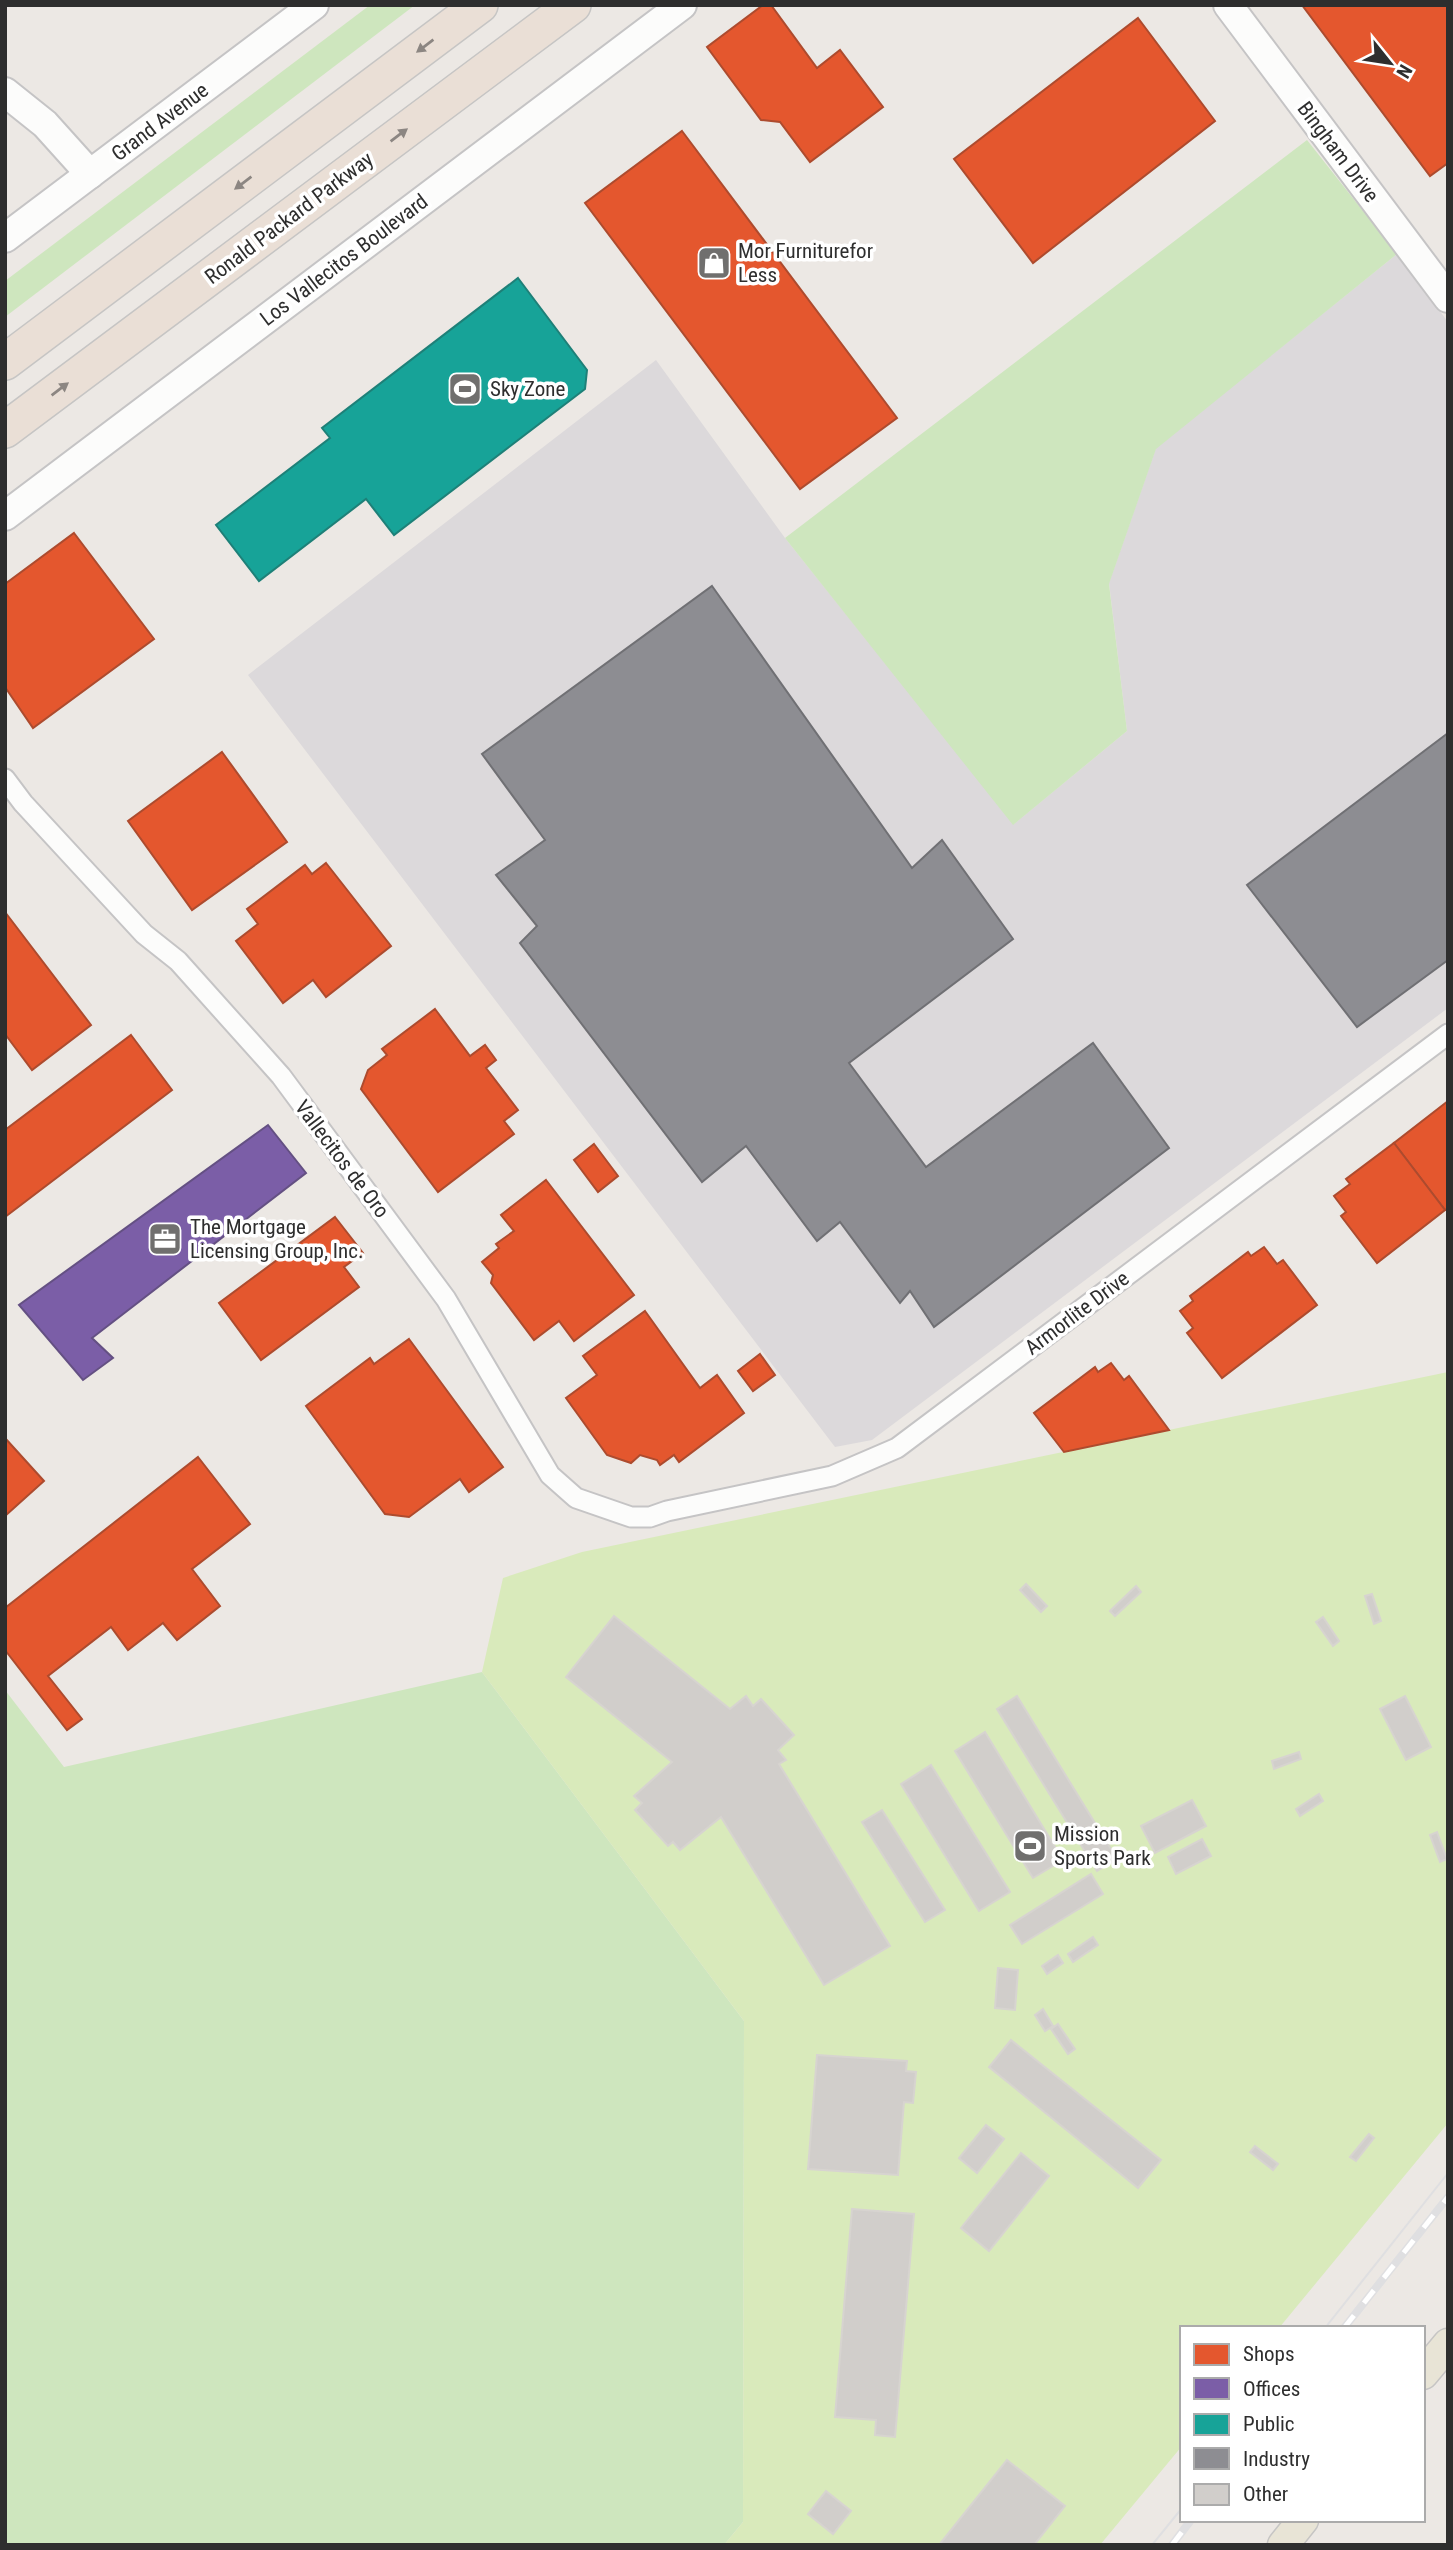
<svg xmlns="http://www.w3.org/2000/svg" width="1453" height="2550" font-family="'Roboto Condensed',sans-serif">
	<rect width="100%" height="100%" fill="#ece8e4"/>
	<polygon fill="#dcd9db" points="1397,254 1448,322 1448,1008 872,1440 835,1447 248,675 656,360 785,538 1014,824 1127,731 1109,583 1156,448"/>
	<g fill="#cee6be">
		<polygon points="370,5 415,5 5,317 5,281"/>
		<polygon points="1307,140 1397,254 1156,449 1109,584 1127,731 1013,825 785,538"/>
		<polygon points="482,1672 744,2021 743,2522 724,2545 5,2545 5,1690 64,1767"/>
	</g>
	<polygon fill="#d9eabb" points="1448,1372 1448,2123 1279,2328 1182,2328 1182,2446 1100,2545 724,2545 743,2522 744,2021 482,1672 503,1578 582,1552"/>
	<g fill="#e4572e" stroke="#ad4b2e" stroke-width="2">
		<polygon points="763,5 771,5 817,68 840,50 883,107 810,162 780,122 761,120 707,47"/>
		<polygon points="1302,5 1448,5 1448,163 1430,176"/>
		<polygon points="1138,18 1215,121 1033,263 954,159"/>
		<polygon points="682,131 897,418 800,489 585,203"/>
		<polygon points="74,533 154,639 33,728 5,687 5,584"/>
		<polygon points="222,752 287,842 192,910 128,821"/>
		<polygon points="326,863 391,946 326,997 313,980 283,1003 236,941 258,924 247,909 305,865 312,874"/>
		<polygon points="5,912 91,1025 32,1070 5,1034"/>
		<polygon points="435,1009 470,1056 485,1045 496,1060 486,1068 518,1110 504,1121 514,1134 438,1192 361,1089 368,1070 387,1055 382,1049"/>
		<polygon points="131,1035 172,1090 5,1217 5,1130"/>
		<polygon points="1448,1101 1448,1208 1445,1210 1394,1143"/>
		<polygon points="1394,1143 1445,1210 1377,1263 1341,1216 1346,1212 1334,1196 1350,1184 1346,1179"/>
		<polygon points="594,1144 618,1176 598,1192 574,1160"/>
		<polygon points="546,1180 634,1295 574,1341 559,1321 534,1340 491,1283 493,1275 482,1262 499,1248 496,1244 514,1231 501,1215"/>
		<polygon points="335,1217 363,1253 344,1267 359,1287 261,1360 219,1303"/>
		<polygon points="1264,1247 1277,1264 1283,1260 1317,1305 1222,1378 1187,1333 1193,1328 1180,1311 1193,1301 1190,1296 1248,1252 1251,1256"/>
		<polygon points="645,1311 700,1388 717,1375 744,1413 679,1462 674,1455 660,1465 657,1460 640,1455 631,1463 607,1455 566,1398 597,1375 583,1356"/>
		<polygon points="409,1339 503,1467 469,1492 460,1479 409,1517 385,1514 306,1406 370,1358 374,1364"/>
		<polygon points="760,1354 775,1375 753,1391 738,1371"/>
		<polygon points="1111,1363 1124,1380 1129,1376 1169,1430 1064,1452 1034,1413 1095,1367 1098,1372"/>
		<polygon points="5,1438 44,1481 5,1516"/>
		<polygon points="198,1457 250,1524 192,1569 220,1606 177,1640 163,1623 128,1650 111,1627 48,1676 82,1719 67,1730 5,1650 5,1608"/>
	</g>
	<polygon fill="#7b5ea7" stroke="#645083" stroke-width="2" points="268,1125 306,1173 92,1338 113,1358 83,1380 19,1305"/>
	<polygon fill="#17a398" stroke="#1e8078" stroke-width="2" points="518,278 587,370 585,389 394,535 366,499 259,581 216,525 330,438 322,428"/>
	<g fill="#8d8d92" stroke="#707074" stroke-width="2">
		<polygon points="712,586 912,868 942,840 1013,939 849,1063 926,1167 1093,1043 1169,1148 934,1327 910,1291 900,1303 840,1222 817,1241 746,1146 702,1182 520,943 537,926 496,875 545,840 482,754"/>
		<polygon points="1448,733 1448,960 1357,1027 1247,885"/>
	</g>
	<g fill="#d1cecb" stroke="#d7d4d0" stroke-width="2">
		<polygon points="1026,1584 1047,1606 1041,1612 1020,1590"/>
		<polygon points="1136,1586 1141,1592 1115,1616 1110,1611"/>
		<polygon points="1372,1594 1381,1621 1374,1624 1365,1596"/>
		<polygon points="614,1616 730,1709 746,1696 753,1706 761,1699 794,1735 778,1750 786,1760 779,1764 890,1946 824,1985 721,1817 680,1850 673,1842 668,1846 635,1810 642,1803 634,1796 672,1762 566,1677"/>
		<polygon points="1323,1617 1339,1641 1333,1646 1316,1622"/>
		<polygon points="1017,1696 1117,1859 1097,1871 997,1709"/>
		<polygon points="1405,1696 1431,1747 1406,1760 1380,1709"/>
		<polygon points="985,1732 1063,1860 1033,1878 955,1751"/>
		<polygon points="1299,1752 1301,1759 1274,1769 1272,1761"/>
		<polygon points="931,1765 1010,1892 979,1911 901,1784"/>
		<polygon points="1319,1794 1323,1801 1300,1816 1296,1809"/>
		<polygon points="1192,1800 1206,1826 1155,1853 1141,1826"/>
		<polygon points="882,1810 945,1910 925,1922 862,1822"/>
		<polygon points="1437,1832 1447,1859 1440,1862 1430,1835"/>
		<polygon points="1202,1839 1211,1856 1176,1874 1168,1857"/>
		<polygon points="1091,1874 1103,1894 1022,1944 1010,1925"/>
		<polygon points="1093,1937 1098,1945 1073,1962 1068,1954"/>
		<polygon points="1058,1955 1063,1963 1047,1974 1042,1966"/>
		<polygon points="998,1968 1018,1970 1015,2010 995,2008"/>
		<polygon points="1043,2009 1053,2026 1045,2031 1035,2015"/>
		<polygon points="1058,2024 1075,2049 1068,2054 1051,2029"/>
		<polygon points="1011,2040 1161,2160 1138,2188 989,2067"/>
		<polygon points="817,2055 907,2061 906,2071 916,2072 913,2103 904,2102 898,2175 808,2169"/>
		<polygon points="986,2125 1004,2139 977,2173 959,2158"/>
		<polygon points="1369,2134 1374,2138 1356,2161 1350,2157"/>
		<polygon points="1255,2146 1278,2164 1273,2170 1250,2152"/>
		<polygon points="1021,2153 1049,2176 989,2251 961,2228"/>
		<polygon points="852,2209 914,2214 895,2437 875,2435 876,2420 835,2417"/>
		<polygon points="1007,2460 1065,2506 1034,2545 939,2545"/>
		<polygon points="826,2491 851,2511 833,2534 808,2514"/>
	</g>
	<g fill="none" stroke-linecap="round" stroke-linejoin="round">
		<defs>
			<polyline id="street" points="5,779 23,803 144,934 178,961 281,1076 446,1299 550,1475 576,1498 631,1517 650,1517 667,1511 832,1476 897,1448 1448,1034"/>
			<g id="secondary">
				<polyline points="1228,5 1448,298"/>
				<polyline points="5,92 45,124 90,174"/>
				<polyline points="5,238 314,5"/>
				<polyline points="5,516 682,5"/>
			</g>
			<g id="primary">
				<polyline points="1423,2374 1448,2344"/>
				<polyline points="1283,2545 1303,2520"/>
			</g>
			<g id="highway">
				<polyline points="5,362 480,5"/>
				<polyline points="5,430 573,5"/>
			</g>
		</defs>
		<use href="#street" stroke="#c5c4c5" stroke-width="23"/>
		<use href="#secondary" stroke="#c5c4c5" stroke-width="32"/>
		<use href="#primary" stroke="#c6c5c4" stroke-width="33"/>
		<use href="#highway" stroke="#c6c5c4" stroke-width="38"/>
		<use href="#street" stroke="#fcfcfb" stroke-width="19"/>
		<use href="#secondary" stroke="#fcfcfb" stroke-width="28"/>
		<use href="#primary" stroke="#e8e4d6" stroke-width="30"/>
		<use href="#highway" stroke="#eadfd6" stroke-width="35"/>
		<g stroke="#dfdfe1" stroke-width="2">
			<polyline points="1325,2328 1448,2173"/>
			<polyline points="1152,2545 1182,2508"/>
		</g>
		<defs>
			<g id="rail">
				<polyline points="1344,2328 1448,2197"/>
				<polyline points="1172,2545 1191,2520"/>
			</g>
		</defs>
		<use href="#rail" stroke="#dfdfe1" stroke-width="8"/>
		<use href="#rail" stroke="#fff" stroke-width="5" stroke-dasharray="16" stroke-linecap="butt"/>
	</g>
	<defs><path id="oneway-solid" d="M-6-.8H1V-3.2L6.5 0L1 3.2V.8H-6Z" transform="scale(1.75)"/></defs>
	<g fill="#8c8682">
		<use href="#oneway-solid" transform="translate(425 46) rotate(143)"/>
		<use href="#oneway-solid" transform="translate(399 135) rotate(-37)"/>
		<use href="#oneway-solid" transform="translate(243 183) rotate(143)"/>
		<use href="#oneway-solid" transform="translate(60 389) rotate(-37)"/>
	</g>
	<defs>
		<symbol id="shop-square" viewBox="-11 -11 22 22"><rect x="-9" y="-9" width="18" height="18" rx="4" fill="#706f6e" stroke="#fff"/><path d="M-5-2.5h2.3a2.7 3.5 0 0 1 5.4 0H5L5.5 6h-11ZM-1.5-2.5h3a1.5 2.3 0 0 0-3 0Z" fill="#fff"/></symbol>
		<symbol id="stadium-square" viewBox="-11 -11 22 22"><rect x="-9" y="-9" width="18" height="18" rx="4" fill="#706f6e" stroke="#fff"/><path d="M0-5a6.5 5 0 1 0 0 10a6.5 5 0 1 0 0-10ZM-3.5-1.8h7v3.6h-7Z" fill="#fff"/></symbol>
		<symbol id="office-square" viewBox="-11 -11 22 22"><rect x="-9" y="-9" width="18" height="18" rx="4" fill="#706f6e" stroke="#fff"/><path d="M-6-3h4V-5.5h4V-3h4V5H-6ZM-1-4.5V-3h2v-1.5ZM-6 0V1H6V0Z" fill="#fff"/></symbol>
	</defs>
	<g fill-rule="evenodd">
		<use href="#shop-square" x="695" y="244" width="38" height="38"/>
		<use href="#stadium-square" x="446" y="370" width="38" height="38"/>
		<use href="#office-square" x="146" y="1220" width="38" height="38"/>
		<use href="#stadium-square" x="1011" y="1827" width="38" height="38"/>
	</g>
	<g text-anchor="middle" stroke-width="7" stroke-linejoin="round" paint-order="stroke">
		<g font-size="21" fill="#2e2e2e" stroke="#fff">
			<text transform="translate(160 122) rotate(-37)" y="7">Grand Avenue</text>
			<text transform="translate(1338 152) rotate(53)" y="7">Bingham Drive</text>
			<text transform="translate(289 218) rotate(-37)" y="7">Ronald Packard Parkway</text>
			<text transform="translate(344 260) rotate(-37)" y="7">Los Vallecitos Boulevard</text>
			<text transform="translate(342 1159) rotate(53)" y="7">Vallecitos de Oro</text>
			<text transform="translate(1077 1313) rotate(-37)" y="7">Armorlite Drive</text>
		</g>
		<g font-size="21" fill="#2e2e2e" stroke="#fff" text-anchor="start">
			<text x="738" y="258">Mor Furniturefor<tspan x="738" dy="24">Less</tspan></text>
			<text x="490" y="396">Sky Zone</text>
			<text x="190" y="1234">The Mortgage<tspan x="190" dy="24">Licensing Group, Inc.</tspan></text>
			<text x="1054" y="1841">Mission<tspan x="1054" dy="24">Sports Park</tspan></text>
		</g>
	</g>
	<rect width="1453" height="2550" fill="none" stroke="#2e2e2e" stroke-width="14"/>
	<rect x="1180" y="2326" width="245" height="196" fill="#ffffff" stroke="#ababab" stroke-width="2"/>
	<rect x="1194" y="2344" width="35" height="21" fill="#e4572e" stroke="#ababab" stroke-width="2"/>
	<text x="1243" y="2361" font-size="21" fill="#2e2e2e">Shops</text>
	<rect x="1194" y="2378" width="35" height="21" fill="#7b5ea7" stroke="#ababab" stroke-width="2"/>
	<text x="1243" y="2396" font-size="21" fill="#2e2e2e">Offices</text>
	<rect x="1194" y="2414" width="35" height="21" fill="#17a398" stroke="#ababab" stroke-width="2"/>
	<text x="1243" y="2431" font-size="21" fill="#2e2e2e">Public</text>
	<rect x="1194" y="2448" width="35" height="21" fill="#8d8d92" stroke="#ababab" stroke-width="2"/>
	<text x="1243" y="2466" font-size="21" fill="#2e2e2e">Industry</text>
	<rect x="1194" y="2484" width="35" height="21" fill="#d1cecb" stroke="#ababab" stroke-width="2"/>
	<text x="1243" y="2501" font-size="21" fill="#2e2e2e">Other</text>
	<g transform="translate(1390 63) rotate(120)" stroke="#ffffff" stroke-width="5" paint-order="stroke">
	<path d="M0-5L12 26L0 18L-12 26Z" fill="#2e2e2e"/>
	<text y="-10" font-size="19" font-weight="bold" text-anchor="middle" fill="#2e2e2e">N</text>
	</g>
</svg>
